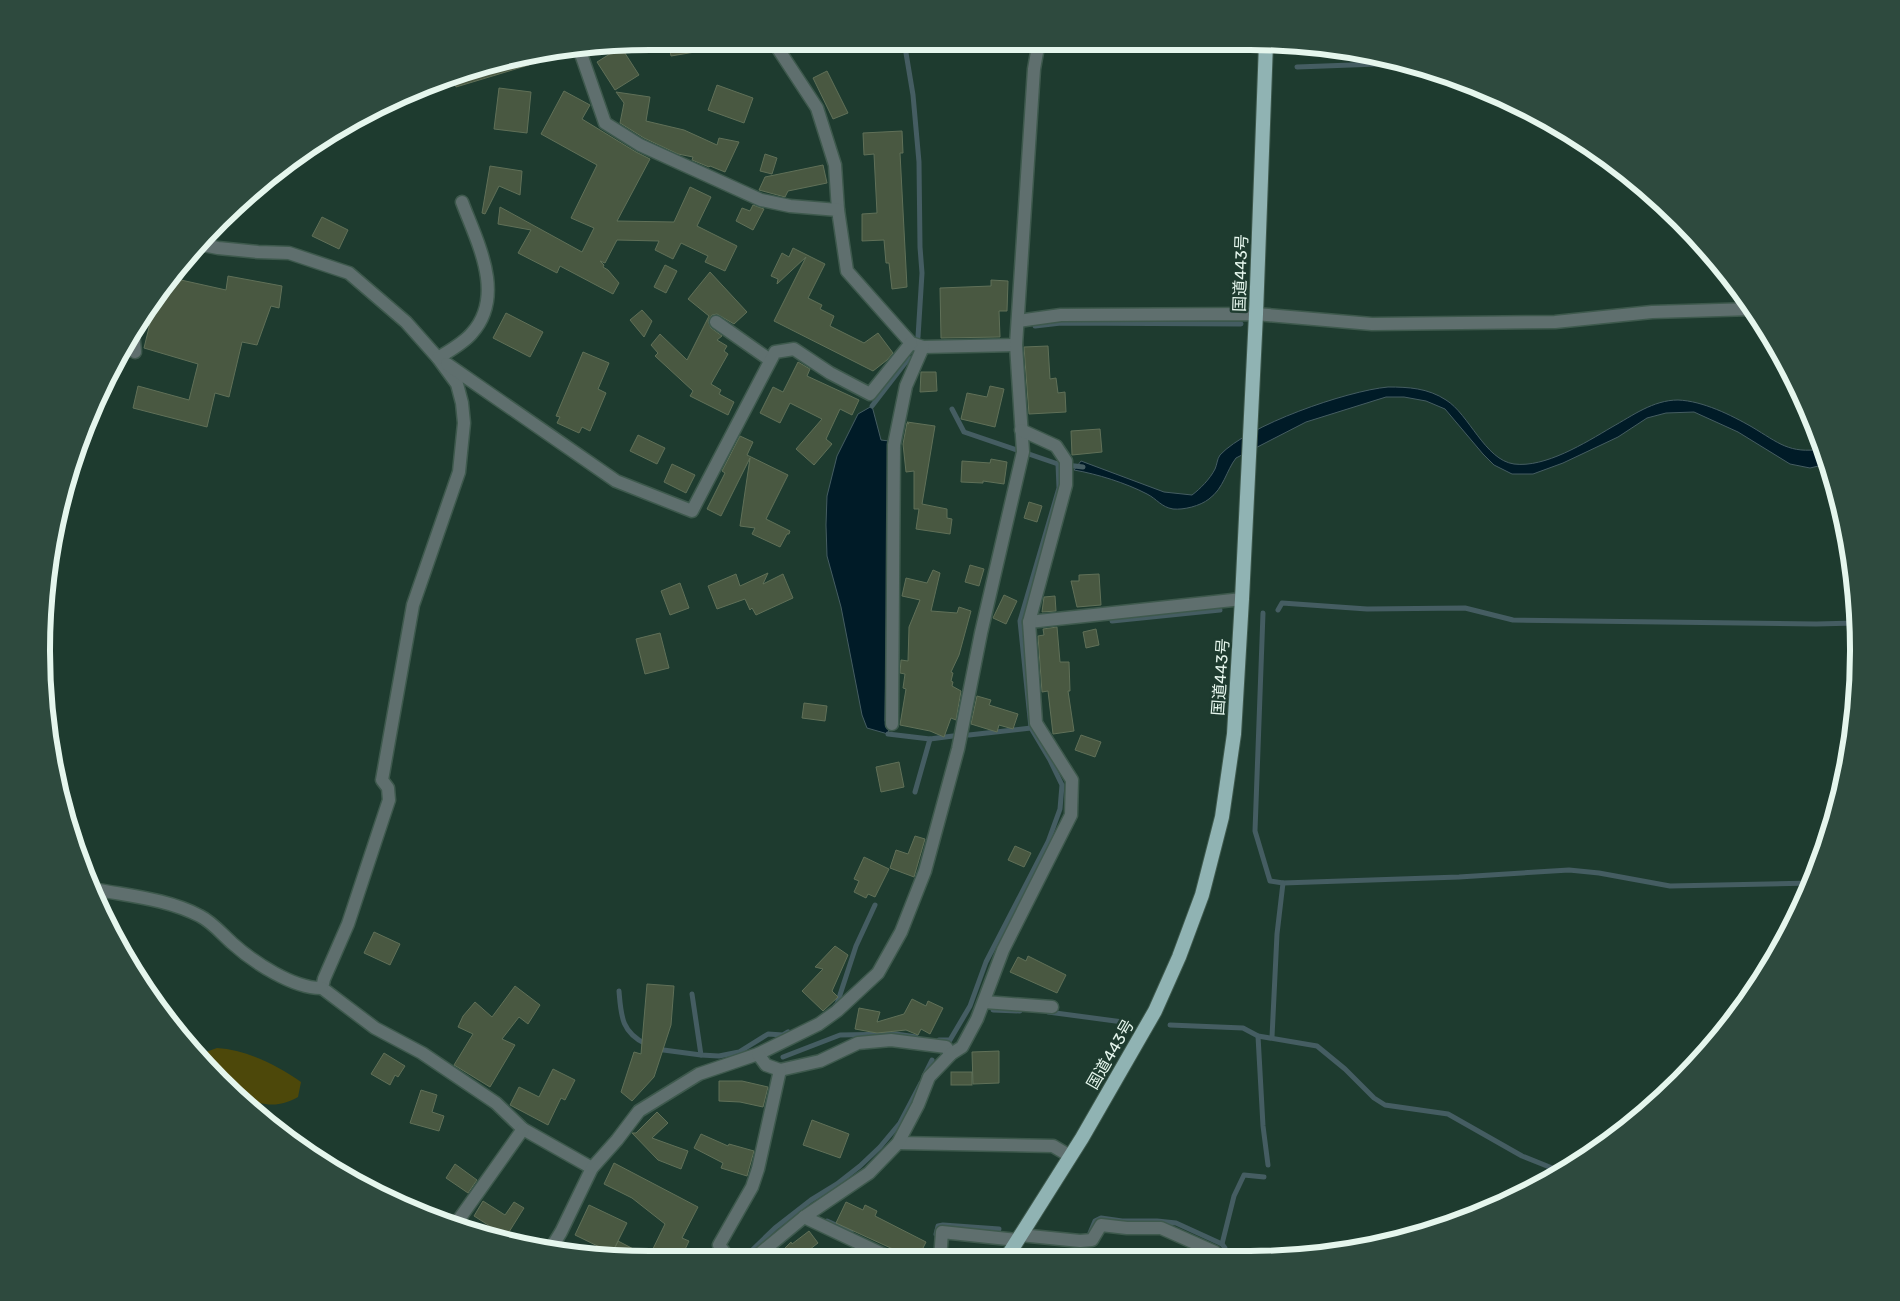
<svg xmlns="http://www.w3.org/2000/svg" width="1900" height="1301" font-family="Rubik,'Noto Sans JP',sans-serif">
	<rect width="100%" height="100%" fill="#1e3b2f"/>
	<path fill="#4d480a" d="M217 1048C247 1050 277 1065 301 1082L298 1097C278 1108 268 1105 247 1100L244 1101 219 1081 199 1057 203 1053Z"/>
	<g fill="#001b27" stroke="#455d62">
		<path d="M1388 387C1408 387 1428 388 1446 400 1469 414 1485 460 1514 464 1545 468 1585 443 1612 427 1632 416 1653 400 1678 400 1703 401 1731 415 1752 427 1779 443 1789 454 1822 449L1827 464 1810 468 1790 464 1738 432 1694 412 1666 413 1647 418 1618 437 1563 463 1533 474H1512L1494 465 1483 454 1445 409 1426 401 1404 397H1386L1306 422 1236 458C1226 471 1224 488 1209 499 1200 506 1184 510 1173 509 1161 507 1157 499 1147 494 1126 483 1097 474 1074 470L1081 461 1164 492 1192 495C1200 489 1210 479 1215 469 1217 465 1217 459 1220 455 1248 425 1346 391 1388 387Z"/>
		<polygon points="872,406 881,440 889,441 885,721 889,727 888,734 867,728 862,715 841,607 827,556 826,525 827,496 837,456 858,414"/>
	</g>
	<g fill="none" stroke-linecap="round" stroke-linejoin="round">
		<g stroke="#455d62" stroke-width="5">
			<polyline points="904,41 913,95 919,162 920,247 922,273 918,337"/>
			<polyline points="1297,67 1405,63"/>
			<polyline points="1035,326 1061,323 1241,324"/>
			<polyline points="872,406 909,358"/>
			<polyline points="952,409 964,432 1058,464 1083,467"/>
			<polyline points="1278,610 1282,603 1367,609 1465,608 1513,620 1816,624 1856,623"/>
			<polyline points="1263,613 1255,831 1270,881 1283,883 1459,877 1569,870 1599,873 1670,886 1813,883"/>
			<polyline points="1112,621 1220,610"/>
			<polyline points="888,734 930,739 953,736"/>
			<polyline points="969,735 1031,728"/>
			<polyline points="915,792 930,739"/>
			<path d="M619 991C621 1015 621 1032 646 1044"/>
			<polyline points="692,994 701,1055 719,1056 739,1052 768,1034 783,1035 788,1032"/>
			<polyline points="835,1006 837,1004 856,946 875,905"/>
			<polyline points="993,1010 1020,1011"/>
			<polyline points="1048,1012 1123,1022"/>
			<polyline points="1170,1025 1243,1028 1258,1036 1317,1046 1345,1069 1374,1098 1385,1105 1448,1114 1522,1156 1562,1172"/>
			<polyline points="1258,1036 1263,1126 1268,1165"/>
			<polyline points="1272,1037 1277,934 1283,883"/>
			<polyline points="939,1040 950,1040 970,1006 986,962 1048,842 1060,809 1062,785 1050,760 1031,728 1020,621 1059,488 1058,464"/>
			<polyline points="656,1049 701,1055"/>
			<polyline points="783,1057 840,1035 896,1034 916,1037"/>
			<polyline points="924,1076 932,1060"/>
			<polyline points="827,1221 851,1232"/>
			<polyline points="1090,1233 1095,1221 1101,1218 1122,1221 1157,1221 1176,1223 1222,1244 1225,1248 1225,1260"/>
			<polyline points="936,1234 938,1226 943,1225 999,1229"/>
			<polyline points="1222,1244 1234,1196 1244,1175 1264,1177"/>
			<polyline points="895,1253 908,1260"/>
			<polyline points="1083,1254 1083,1260"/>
			<polyline points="742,1260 775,1228 811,1200 837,1184 860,1166 880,1147 900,1123 921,1083"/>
		</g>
	</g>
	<g fill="#495841" stroke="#607058">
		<polygon points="668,41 713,41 713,49 671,56"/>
		<polygon points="621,47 639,75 615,90 597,62"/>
		<polygon points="528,57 529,65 456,87 453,77 493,62"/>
		<polygon points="827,71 848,113 833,119 813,78"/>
		<polygon points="717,85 753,98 744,123 708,110"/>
		<polygon points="499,88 531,92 527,133 494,129"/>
		<polygon points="564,91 590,105 582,119 636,152 650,159 617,221 674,222 690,187 711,197 697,226 737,246 725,271 705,262 708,256 681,243 673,259 655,250 659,241 617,240 605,263 600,261 604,265 603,267 608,270 619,283 613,294 560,266 557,273 518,253 531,230 498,224 500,207 582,252 594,228 571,218 597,165 541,134"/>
		<polygon points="616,92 650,97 646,121 684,130 717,145 719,138 739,142 725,172 710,166 709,167 692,160 693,157 678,154 644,138 620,123 624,103"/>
		<polygon points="902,131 903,153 900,153 907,287 892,289 889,263 886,263 884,240 862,241 862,214 877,213 874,154 864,155 863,133"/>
		<polygon points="765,154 777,158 772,174 760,171"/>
		<polygon points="823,165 827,183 788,191 785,197 759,190 765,177"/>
		<polygon points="490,166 522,171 520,195 499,186 485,214 482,213"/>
		<polygon points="753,205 764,209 753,230 736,221 742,208 750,211"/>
		<polygon points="322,217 348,230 339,249 312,236"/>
		<polygon points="793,248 825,264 808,298 822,305 820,309 834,316 830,326 864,343 878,333 893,353 887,360 873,371 774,321 806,257 777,284 778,279 771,276 782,253 789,257"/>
		<polygon points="665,265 677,271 666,293 654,287"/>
		<polygon points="710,272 747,312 734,324 717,314 712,315 708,321 711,328 722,336 717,340 727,346 724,351 728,354 711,384 721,390 719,394 734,402 728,415 690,396 693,391 655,356 658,353 651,345 660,334 687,360 709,316 688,299"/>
		<polygon points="228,276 282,286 279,308 271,306 257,345 242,342 229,397 215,393 207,427 133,408 138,386 189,400 198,364 144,348 152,315 147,312 172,278 226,290"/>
		<polygon points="991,280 1008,281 1007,311 999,311 1000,337 941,338 940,288 991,286"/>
		<polygon points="642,310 652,321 644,337 630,320"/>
		<polygon points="506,313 543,332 530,357 493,338"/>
		<polygon points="1048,346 1050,379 1056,378 1058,393 1065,392 1066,412 1029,414 1024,347"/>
		<polygon points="583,352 609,363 598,389 606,393 590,431 582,427 579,433 557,423 560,417 556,416"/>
		<polygon points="798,362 810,369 807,376 859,400 852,415 840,409 826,439 832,444 814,465 796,449 822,419 790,403 780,423 760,413 773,387 783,392"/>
		<polygon points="921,372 936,372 937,391 920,392"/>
		<polygon points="990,386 1004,389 995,427 961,419 967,393 987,397"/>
		<polygon points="907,422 935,426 922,504 947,509 947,518 952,519 950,534 916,529 919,509 914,509 914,471 906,472 903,444 907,423 909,424"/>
		<polygon points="1100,429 1102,452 1072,455 1071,431"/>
		<polygon points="638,435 665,448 657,464 630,451"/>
		<polygon points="740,436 753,442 747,455 788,475 766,519 790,531 789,534 787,534 780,547 752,534 755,528 740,526 750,458 721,516 707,509 725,473 722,471"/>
		<polygon points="991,459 1007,462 1004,484 983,481 983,483 961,482 962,461 990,463"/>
		<polygon points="672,464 695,475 686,493 664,482"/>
		<polygon points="1029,502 1042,506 1037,522 1024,518"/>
		<polygon points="970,565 984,569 979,586 965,582"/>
		<polygon points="933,570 940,573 931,611 957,613 959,607 971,611 959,655 951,672 953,673 951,681 953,682 952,686 961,691 956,720 951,718 944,737 930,731 900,725 906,689 903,688 905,674 900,673 901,660 908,661 909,627 920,600 902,596 906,578 927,583"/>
		<polygon points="768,573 763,584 783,574 793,598 756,615 752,608 750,610 745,599 717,609 708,586 736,574 740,586"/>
		<polygon points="1099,574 1101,605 1077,607 1071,581 1079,581 1079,575"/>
		<polygon points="680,583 689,608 670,615 661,591"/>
		<polygon points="1004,595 1017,601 1006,624 993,618"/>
		<polygon points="1055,596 1056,611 1042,612 1044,597"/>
		<polygon points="1057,627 1060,662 1069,662 1070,691 1068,691 1074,731 1053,734 1048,691 1042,692 1038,636 1044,635 1043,629"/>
		<polygon points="1096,629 1099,645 1086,648 1083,632"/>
		<polygon points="660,633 669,668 645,674 636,639"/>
		<polygon points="977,696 991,700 989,705 1018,714 1013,729 999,725 997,732 971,724"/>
		<polygon points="804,703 827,706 825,721 802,718"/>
		<polygon points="1081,735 1101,742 1095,757 1075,750"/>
		<polygon points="899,762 904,787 881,792 876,767"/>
		<polygon points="915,836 925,839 914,877 890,868 896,850 908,854"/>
		<polygon points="1015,846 1031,853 1024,867 1008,860"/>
		<polygon points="864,857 889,869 875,897 868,894 866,898 854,892 859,881 854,879"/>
		<polygon points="374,932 400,944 390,965 364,953"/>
		<polygon points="835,946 848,955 832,991 838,997 823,1011 802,991 823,969 815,967"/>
		<polygon points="1028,956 1066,975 1057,993 1010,972 1018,957 1026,961"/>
		<polygon points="647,984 674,986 671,1025 654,1077 632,1101 621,1092 634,1052 641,1054"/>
		<polygon points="515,986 540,1005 528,1024 519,1017 502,1039 515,1045 490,1087 454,1065 473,1034 458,1027 463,1016 475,1002 492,1017"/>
		<polygon points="912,999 926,1006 928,1001 943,1008 930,1034 921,1029 918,1035 906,1030 877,1033 855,1029 859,1008 880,1012 877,1022 904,1014"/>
		<polygon points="999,1051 999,1083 973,1084 972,1052"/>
		<polygon points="384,1053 405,1066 398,1077 395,1075 390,1085 371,1074"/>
		<polygon points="553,1069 575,1080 565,1100 561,1098 548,1125 510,1105 519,1087 539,1097"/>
		<rect x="951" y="1072" width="21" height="13"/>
		<polygon points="719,1081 742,1081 768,1087 763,1107 740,1102 719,1101"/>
		<polygon points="421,1090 437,1095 432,1112 444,1116 439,1131 410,1123"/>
		<polygon points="657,1112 668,1123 652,1138 688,1151 681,1169 658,1160 632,1133 636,1133"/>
		<polygon points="812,1120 849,1134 840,1158 803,1145"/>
		<polygon points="701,1134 728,1146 729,1144 754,1151 747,1176 721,1168 723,1163 694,1148"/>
		<polygon points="614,1163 698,1207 682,1238 689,1241 680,1260 650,1260 611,1256 618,1241 649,1257 665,1224 632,1198 604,1184"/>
		<polygon points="455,1164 477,1180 468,1193 446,1178"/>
		<polygon points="483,1201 505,1215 514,1202 524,1208 504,1240 492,1236 496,1230 474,1216"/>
		<polygon points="846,1202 863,1210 865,1205 877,1211 875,1216 926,1242 917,1260 836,1223"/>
		<polygon points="589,1205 627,1223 612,1253 575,1235"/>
		<polygon points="809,1231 818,1243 796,1260 773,1260 791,1242 792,1244"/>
	</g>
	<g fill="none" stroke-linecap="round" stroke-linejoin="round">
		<defs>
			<g id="minor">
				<polyline points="773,41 817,108 835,165 838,210"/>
				<polyline points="580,51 605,123 640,145 761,200 790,206 838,210 847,271 911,343 923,347 1016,345"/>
				<polyline points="198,244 218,248 258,252 289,253 349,273 406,322 438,358 457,384 462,403 464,423 459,472 413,605 382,780 388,788 389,800 348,924 324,979 322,988 375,1028 422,1053 496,1103 523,1129 592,1168"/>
				<polyline points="1018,321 1061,315 1256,314 1372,324 1555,322 1652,312 1753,309"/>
				<polyline points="716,322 770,360"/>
				<polyline points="133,332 135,352"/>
				<path d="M438 358C449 351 464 343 472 333 506 295 477 242 462 202"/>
				<polyline points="447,364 616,481 692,511 775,352 794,349 830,373 870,394 911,343"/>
				<polyline points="1029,622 1242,599"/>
				<polyline points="892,724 894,445 906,386 923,347"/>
				<path d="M94 889C129 896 168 899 200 916 212 922 222 934 232 943 253 962 294 989 322 988"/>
				<polyline points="984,1002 1052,1007"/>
				<polyline points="780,1070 820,1061 858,1043 891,1040 946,1047 951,1054"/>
				<polyline points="898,1143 1053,1146 1070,1156"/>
				<polyline points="804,1217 895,1260"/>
				<polyline points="455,1225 523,1129"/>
				<polyline points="1020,1235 1080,1241 1092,1240 1101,1225 1127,1228 1161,1228 1215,1252 1217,1260"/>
				<polyline points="550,1250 561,1232 592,1168 617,1140 639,1111 699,1074 758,1054 819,1024 837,1011 878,973 901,932 925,871 958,749 981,633 1023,452 1016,345 1034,69 1039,41"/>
				<polyline points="730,1260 719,1245 752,1187 758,1169 780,1070 766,1065 758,1054"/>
				<polyline points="752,1260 804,1217 869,1173 898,1143 918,1105 929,1077 951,1054 962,1047 977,1019 1003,950 1071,815 1072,780 1036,723 1029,622 1066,485 1066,461 1056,446 1021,430"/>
				<polyline points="940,1260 942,1232 1017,1240"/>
			</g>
			<polyline id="trunk" points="1005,1260 1082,1138 1155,1011 1179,957 1202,895 1222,817 1234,734 1242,599 1256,314 1266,43"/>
		</defs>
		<use href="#minor" stroke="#3e594d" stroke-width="15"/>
		<use href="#trunk" stroke="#3e594d" stroke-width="16"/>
		<use href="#minor" stroke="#5f6f6e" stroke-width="12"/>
		<use href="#trunk" stroke="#90b3b3" stroke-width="14"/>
	</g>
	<g text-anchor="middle" stroke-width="5" stroke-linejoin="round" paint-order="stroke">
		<g font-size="16" fill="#e5f6ed" stroke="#1e3b2f">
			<text transform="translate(1240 273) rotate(-88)" y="6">国道443号</text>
			<text transform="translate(1220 677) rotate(-86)" y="6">国道443号</text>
			<text transform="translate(1110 1054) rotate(-60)" y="6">国道443号</text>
		</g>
	</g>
	<path d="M0 0H1900V1301H0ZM650 50H1250A600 600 0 0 1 1850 650V651A600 600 0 0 1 1250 1251H650A600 600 0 0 1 50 651V650A600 600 0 0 1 650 50Z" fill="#2e4a3e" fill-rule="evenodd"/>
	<path fill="none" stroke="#e5f6ed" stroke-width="6" d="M650 50H1250A600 600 0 0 1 1850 650V651A600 600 0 0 1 1250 1251H650A600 600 0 0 1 50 651V650A600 600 0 0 1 650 50Z"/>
</svg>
